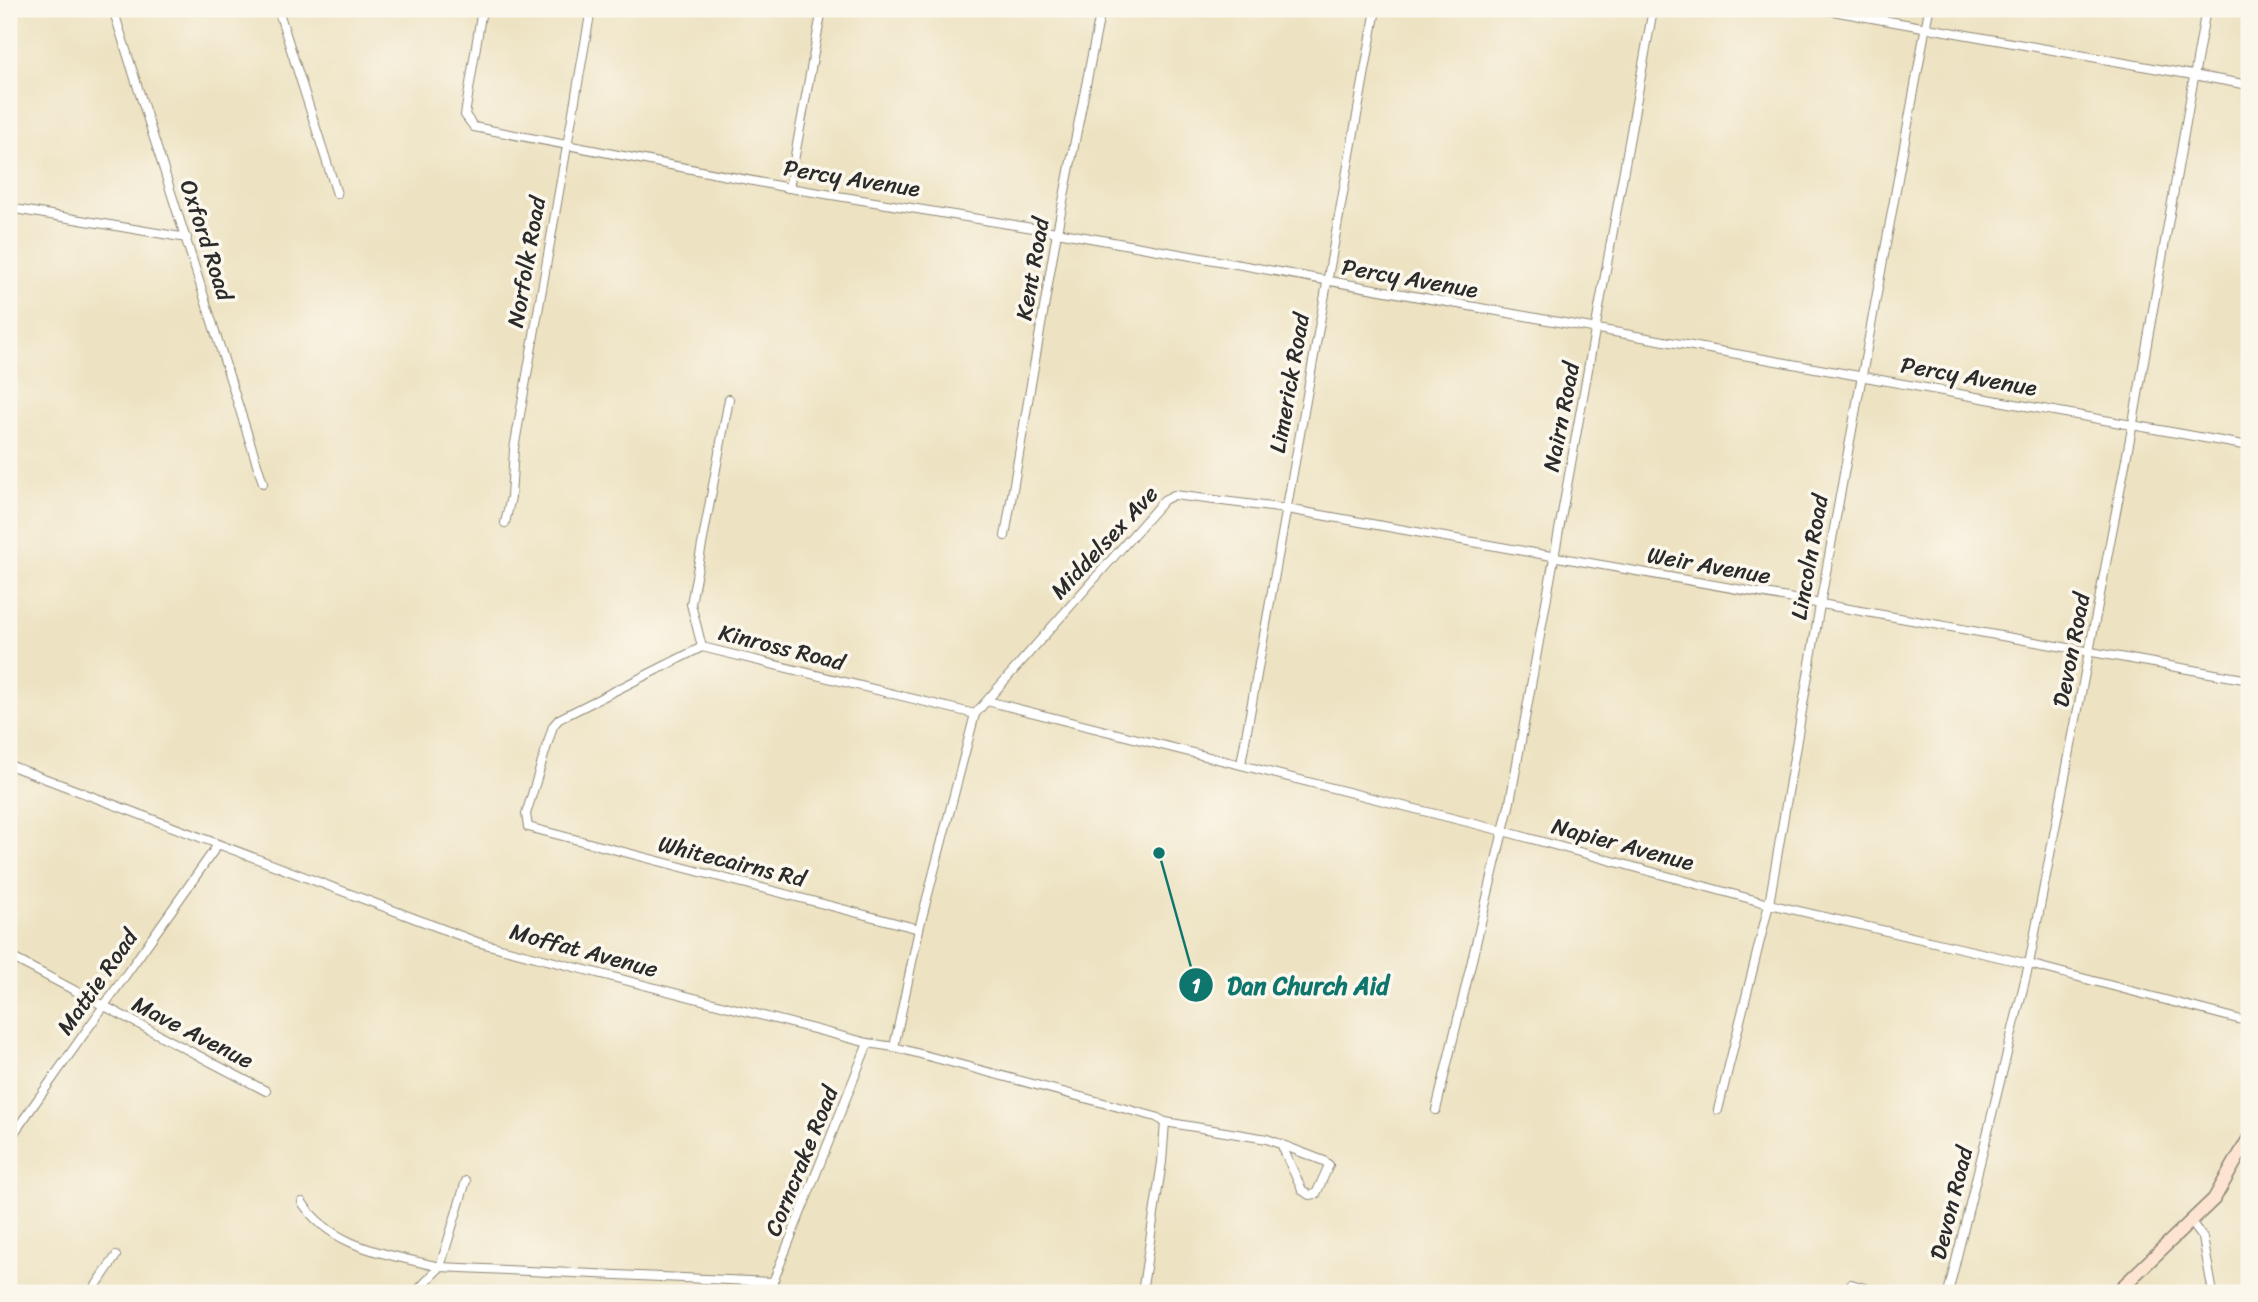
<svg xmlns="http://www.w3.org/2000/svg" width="2258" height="1302" font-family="Sriracha,sans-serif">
	<rect width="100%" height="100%" fill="#fbf7ec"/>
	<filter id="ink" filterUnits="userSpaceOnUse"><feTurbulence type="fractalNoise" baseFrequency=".0143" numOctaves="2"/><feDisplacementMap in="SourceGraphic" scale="14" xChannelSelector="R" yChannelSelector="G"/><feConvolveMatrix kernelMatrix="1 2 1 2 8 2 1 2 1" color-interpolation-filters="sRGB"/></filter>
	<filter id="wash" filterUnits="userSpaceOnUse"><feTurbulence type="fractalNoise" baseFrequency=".00686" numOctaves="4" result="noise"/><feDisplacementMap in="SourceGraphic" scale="28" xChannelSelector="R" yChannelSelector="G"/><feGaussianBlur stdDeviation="1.57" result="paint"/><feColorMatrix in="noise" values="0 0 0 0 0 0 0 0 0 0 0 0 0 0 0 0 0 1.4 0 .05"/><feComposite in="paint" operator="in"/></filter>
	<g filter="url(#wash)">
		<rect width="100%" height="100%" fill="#ede2c1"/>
	</g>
	<g filter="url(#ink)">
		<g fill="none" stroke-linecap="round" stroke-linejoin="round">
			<defs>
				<g id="street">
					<polyline points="113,9 263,483"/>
					<polyline points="278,9 337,194"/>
					<polyline points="482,9 465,115 474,127 789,188 1057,232 2249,446"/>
					<polyline points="1821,9 2249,85"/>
					<polyline points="789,188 822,9"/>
					<polyline points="9,208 187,238"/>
					<polyline points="729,399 691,604 702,647 975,714"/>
					<polyline points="505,523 511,497 514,449 591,9"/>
					<polyline points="1005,536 1057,232 1101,9"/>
					<polyline points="702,647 559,719 553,726 526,814 528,827 919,929"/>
					<polyline points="987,701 1503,831 1769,904 2029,964 2249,1022"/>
					<polyline points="1241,764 1376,9"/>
					<polyline points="9,765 477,942 868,1043 894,1047 1156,1117 1165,1122 1267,1139 1324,1161 1329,1165 1316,1194 1309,1195 1302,1190 1281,1144"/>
					<polyline points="9,956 266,1091"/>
					<polyline points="894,1047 919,929 975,714 1164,500 1174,495 1287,509 2249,680"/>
					<polyline points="1436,1110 1510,802 1653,9"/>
					<polyline points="1718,1110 1769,904 1820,605 1929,9"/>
					<polyline points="9,1140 217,846"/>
					<path d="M302 1202C332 1249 389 1254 440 1267L466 1181"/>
					<polyline points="2192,1223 2203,1238 2213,1293"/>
					<polyline points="1851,1284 1881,1293"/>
					<polyline points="91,1293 116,1256"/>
					<polyline points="415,1293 440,1267 773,1282"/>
					<polyline points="774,1293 773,1282 868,1043"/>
					<polyline points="1142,1293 1162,1162 1165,1122"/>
					<polyline points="1948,1293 2029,964 2133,423 2206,9"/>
				</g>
				<polyline id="secondary" points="2116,1293 2214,1199 2249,1138"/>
			</defs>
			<use href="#street" stroke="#8c8676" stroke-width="10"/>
			<use href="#secondary" stroke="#8c8676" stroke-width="15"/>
			<use href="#street" stroke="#fff" stroke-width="8"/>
			<use href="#secondary" stroke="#fde4d1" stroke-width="12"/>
		</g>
	</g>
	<g text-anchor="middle" stroke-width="7" stroke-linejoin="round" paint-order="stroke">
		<g font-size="23" fill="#2b2b2b" stroke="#fbf7ec">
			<text transform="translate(852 178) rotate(9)" y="8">Percy Avenue</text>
			<text transform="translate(207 240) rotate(72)" y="8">Oxford Road</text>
			<text transform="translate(526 262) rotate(-80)" y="8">Norfolk Road</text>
			<text transform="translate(1032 269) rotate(-80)" y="8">Kent Road</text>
			<text transform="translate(1410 278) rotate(10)" y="8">Percy Avenue</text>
			<text transform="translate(1969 376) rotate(10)" y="8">Percy Avenue</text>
			<text transform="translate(1289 383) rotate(-80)" y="8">Limerick Road</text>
			<text transform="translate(1561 417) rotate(-79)" y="8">Nairn Road</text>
			<text transform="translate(1104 542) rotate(-47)" y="8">Middelsex Ave</text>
			<text transform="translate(1809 557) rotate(-80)" y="8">Lincoln Road</text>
			<text transform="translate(1709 565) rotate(10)" y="8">Weir Avenue</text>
			<text transform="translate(782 647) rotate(14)" y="8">Kinross Road</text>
			<text transform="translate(2071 650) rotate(-79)" y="8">Devon Road</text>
			<text transform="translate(1623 844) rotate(15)" y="8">Napier Avenue</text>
			<text transform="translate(732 861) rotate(14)" y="8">Whitecairns Rd</text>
			<text transform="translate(584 950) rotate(15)" y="8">Moffat Avenue</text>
			<text transform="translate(97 982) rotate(-55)" y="8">Mattie Road</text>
			<text transform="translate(193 1032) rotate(27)" y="8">Mave Avenue</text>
			<text transform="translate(801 1161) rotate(-68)" y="8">Corncrake Road</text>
			<text transform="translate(1951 1203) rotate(-76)" y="8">Devon Road</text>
		</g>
	</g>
	<path fill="none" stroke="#0f766e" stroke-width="2.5" d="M1159 853L1196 985"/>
	<g fill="#0f766e" stroke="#fbf7ec" stroke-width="2.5">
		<circle cx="1159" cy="853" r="7"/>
		<circle cx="1196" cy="985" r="18"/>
	</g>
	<g font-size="21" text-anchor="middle" font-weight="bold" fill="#fff">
		<text x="1196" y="993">1</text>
	</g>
	<g font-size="24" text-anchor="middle" font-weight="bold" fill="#0f766e" stroke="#fbf7ec" stroke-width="7" stroke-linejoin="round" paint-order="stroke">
		<text x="1308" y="994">Dan Church Aid</text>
	</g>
	<rect width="2258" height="1302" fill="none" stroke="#fbf7ec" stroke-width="35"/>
</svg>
